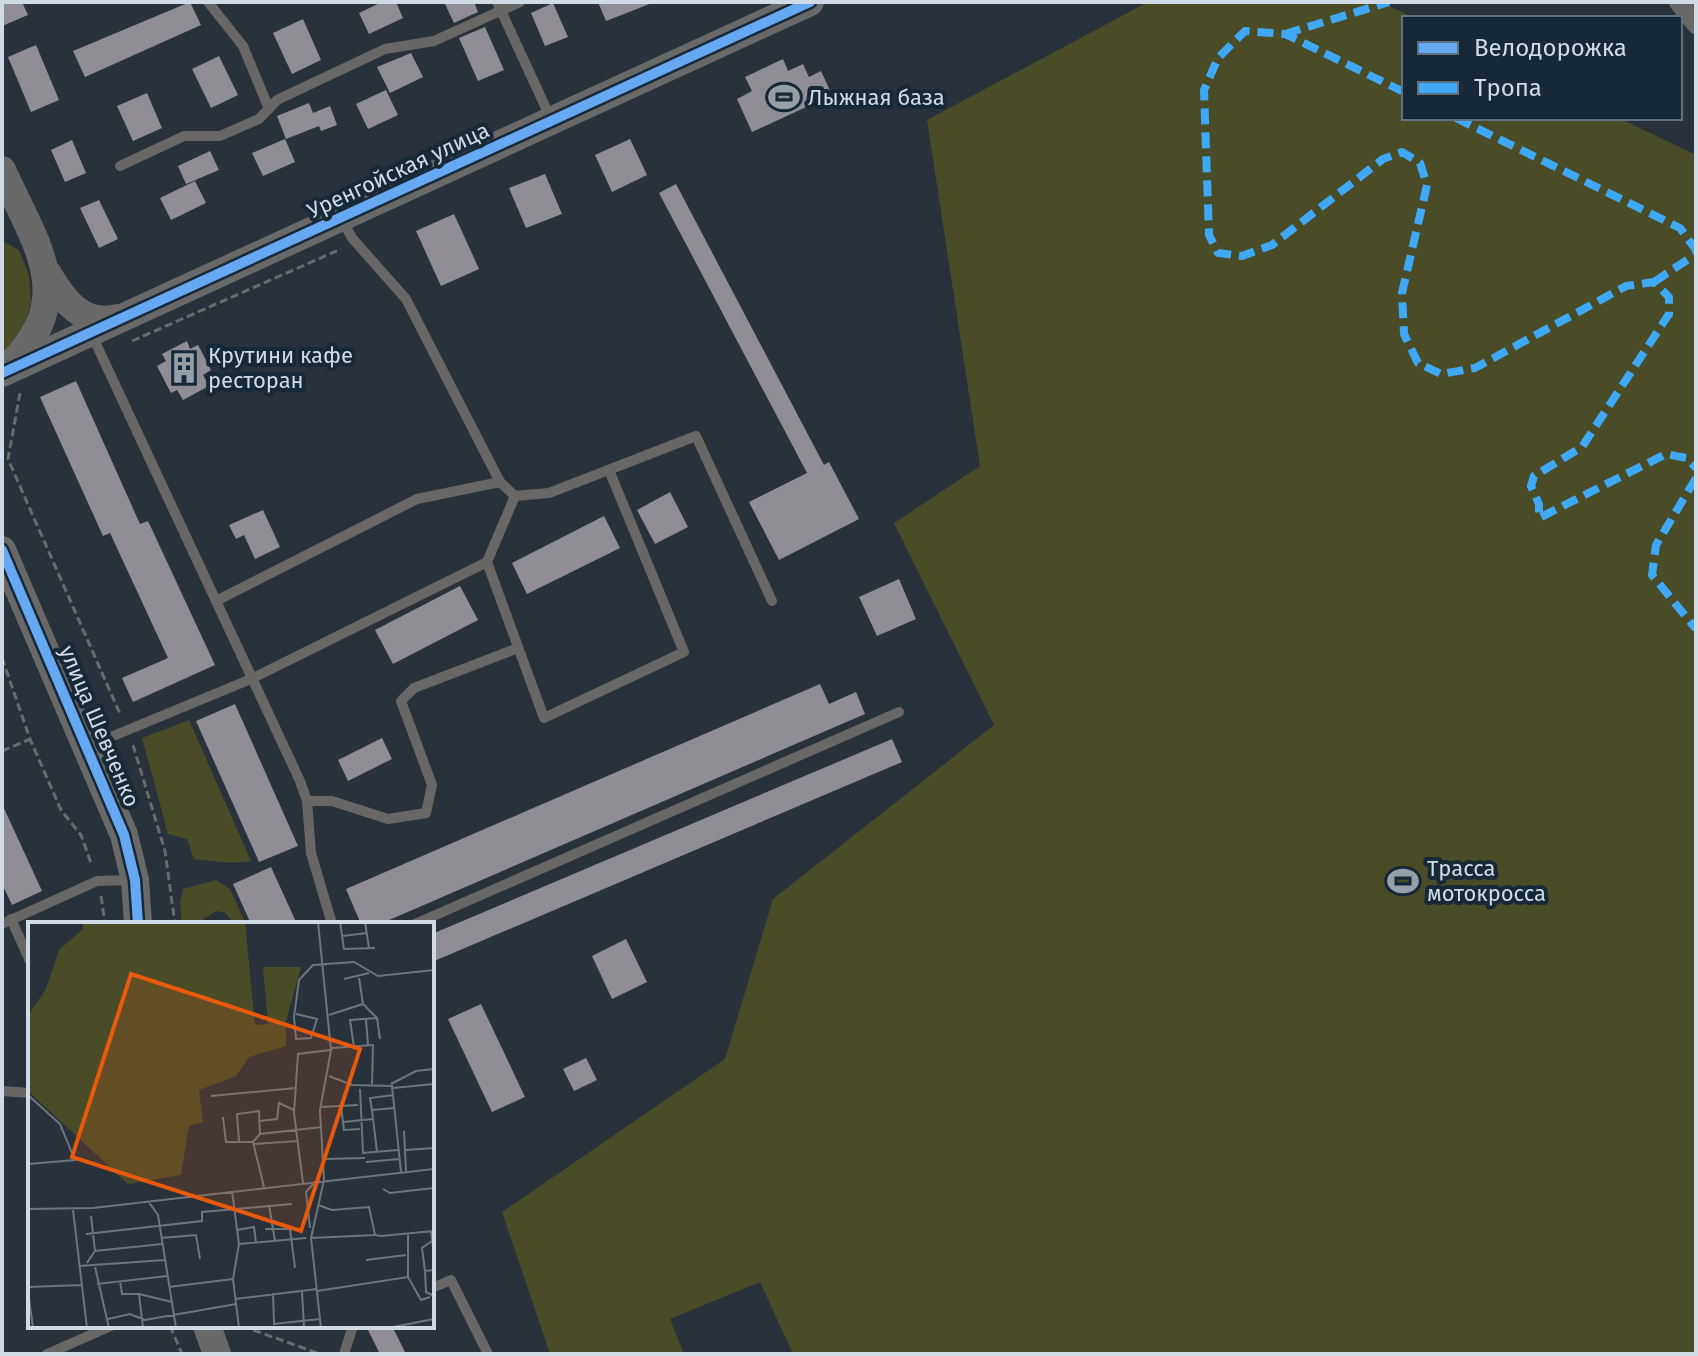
<svg xmlns="http://www.w3.org/2000/svg" width="1698" height="1356" font-family="'Fira Sans',sans-serif">
	<rect width="100%" height="100%" fill="#29323a"/>
	<g fill="#4a4c28">
		<polygon points="1148,2 1381,2 1414,18 1404,18 1404,118 1619,118 1696,155 1696,1354 793,1354 760,1282 670,1319 684,1354 550,1354 502,1212 725,1059 773,899 994,725 894,523 980,466 927,120"/>
		<polygon points="2,241 19,250 29,275 31,302 23,332 2,357"/>
		<polygon points="189,720 251,861 232,863 194,859 187,839 168,834 142,738"/>
		<polygon points="216,880 230,889 246,924 234,924 226,913 216,911 196,924 182,924 180,903 183,889"/>
	</g>
	<g fill="#908e94">
		<polygon points="2,2 22,2 28,15 2,26"/>
		<polygon points="190,2 201,25 85,77 73,51"/>
		<polygon points="382,2 396,2 403,18 369,34 359,13"/>
		<polygon points="444,2 474,2 478,12 454,23"/>
		<polygon points="598,2 652,2 652,3 606,21"/>
		<polygon points="553,3 568,37 545,46 531,13"/>
		<polygon points="303,19 321,60 292,74 273,33"/>
		<polygon points="485,27 504,70 478,81 459,38"/>
		<polygon points="36,45 59,100 31,112 8,57"/>
		<polygon points="411,53 423,77 390,93 377,67"/>
		<polygon points="219,56 238,95 211,108 192,69"/>
		<polygon points="783,59 788,71 803,64 809,77 821,71 832,95 752,132 737,99 752,91 745,77"/>
		<polygon points="386,90 398,115 368,129 356,104"/>
		<polygon points="147,93 162,128 133,141 117,106"/>
		<polygon points="309,103 313,113 330,106 337,125 321,131 319,126 286,139 277,116"/>
		<polygon points="285,139 295,162 263,176 252,153"/>
		<polygon points="630,139 647,175 612,192 595,155"/>
		<polygon points="72,140 86,173 65,182 51,150"/>
		<polygon points="210,151 219,170 186,184 178,166"/>
		<polygon points="545,174 562,214 526,228 509,188"/>
		<polygon points="195,181 206,203 171,220 160,198"/>
		<polygon points="676,184 824,465 829,462 859,519 779,560 749,502 807,473 659,193"/>
		<polygon points="99,200 118,239 99,248 80,208"/>
		<polygon points="454,214 479,269 441,286 416,231"/>
		<polygon points="187,341 190,349 198,345 211,370 203,375 209,386 183,400 177,390 171,393 157,366 166,361 162,354"/>
		<polygon points="76,381 140,524 148,521 215,665 133,702 122,678 168,658 110,533 103,536 40,397"/>
		<polygon points="670,492 688,527 655,544 637,510"/>
		<polygon points="263,510 280,547 255,559 244,535 236,539 229,525"/>
		<polygon points="604,516 620,548 527,594 512,563"/>
		<polygon points="899,579 916,619 877,636 859,597"/>
		<polygon points="460,586 478,620 393,664 375,630"/>
		<polygon points="820,684 829,704 856,692 865,714 380,924 361,924 346,889"/>
		<polygon points="235,704 298,846 259,862 196,721"/>
		<polygon points="382,738 392,759 348,781 338,760"/>
		<polygon points="892,739 902,762 432,962 432,934"/>
		<polygon points="2,804 42,891 12,905 2,884"/>
		<polygon points="271,867 297,924 251,924 233,884"/>
		<polygon points="626,939 647,982 612,999 592,956"/>
		<polygon points="481,1004 525,1097 492,1112 448,1019"/>
		<polygon points="586,1058 597,1080 574,1091 563,1069"/>
		<polygon points="366,1326 392,1326 406,1354 380,1354"/>
	</g>
	<g fill="none" stroke-linecap="round" stroke-linejoin="round">
		<g stroke="#686a6b" stroke-width="3" stroke-dasharray="8 4" stroke-linecap="butt">
			<polyline points="132,341 341,249"/>
			<polyline points="20,393 8,459 121,716"/>
			<polyline points="2,658 30,739 61,810 81,835 92,866"/>
			<polyline points="133,745 165,851 175,924"/>
			<polyline points="2,751 30,739"/>
			<polyline points="101,896 105,924"/>
			<polyline points="170,1326 182,1354"/>
			<polyline points="242,1326 320,1354"/>
		</g>
		<g stroke="#686765" stroke-width="10">
			<polyline points="208,2 243,46 269,109"/>
			<polyline points="497,2 551,119"/>
			<polyline points="120,166 184,136 220,136 259,119 277,100 385,49 434,41 520,2"/>
			<polyline points="342,220 352,238 406,299 500,482 515,496 549,493 696,436 772,601"/>
			<polyline points="91,333 300,781 307,801 311,853 332,924"/>
			<polyline points="487,562 544,718 684,652 609,470"/>
			<polyline points="216,601 417,499 500,482"/>
			<polyline points="89,746 251,679 487,562 515,496"/>
			<polyline points="307,801 332,801 388,819 426,813 432,785 401,701 414,688 518,648"/>
			<polyline points="11,919 30,961"/>
			<polyline points="2,924 97,881 133,880"/>
			<polyline points="415,924 899,712"/>
			<polyline points="2,1091 30,1093"/>
			<polyline points="432,1288 451,1280 488,1354"/>
			<polyline points="47,1354 111,1326"/>
			<polyline points="344,1354 353,1326"/>
		</g>
		<polyline stroke="#686765" stroke-width="20" points="1679,2 1696,24"/>
		<g stroke="#6a6969" stroke-width="28">
			<path d="M2 170C34 242 79 296 11 364"/>
			<path d="M48 274C63 300 83 327 117 318"/>
			<polyline points="2,373 810,2"/>
			<polyline points="2,550 124,835 135,880 138,924"/>
			<polyline points="207,1326 217,1354"/>
		</g>
		<g stroke="#3fa9f5" stroke-width="8" stroke-dasharray="16 8" stroke-linecap="butt">
			<polyline points="1285,34 1389,2"/>
			<polyline points="1404,92 1285,34 1245,31 1218,58 1204,90 1209,235 1218,253 1242,256 1272,245 1383,159 1402,152 1420,163 1427,185 1402,293 1404,334 1418,363 1441,374 1475,368 1626,286 1654,282 1669,297 1669,314 1582,447 1534,476 1531,486 1539,504 1539,518 1666,454 1687,458 1696,468"/>
			<polyline points="1456,118 1680,228 1696,250"/>
			<polyline points="1654,282 1696,254"/>
			<polyline points="1696,478 1656,545 1652,575 1696,629"/>
		</g>
		<defs>
			<g id="cycleway">
				<polyline points="2,373 810,2"/>
				<polyline points="2,550 124,835 135,880 138,924"/>
			</g>
		</defs>
		<use href="#cycleway" stroke="#172937" stroke-width="15"/>
		<use href="#cycleway" stroke="#66a8f1" stroke-width="10"/>
	</g>
	<defs>
		<symbol id="stadium-bare" viewBox="-9 -9 18 18"><path d="M0-5a6.5 5 0 1 0 0 10a6.5 5 0 1 0 0-10ZM-3.5-1.8h7v3.6h-7Z" fill="#96a0a9" stroke="#172937" stroke-width="2.5" paint-order="stroke"/></symbol>
		<symbol id="building-bare" viewBox="-9 -9 18 18"><path d="M-4-6H4V6H1V3H-1V6H-4ZM-2.5-4.3h1.7v1.8h-1.7ZM.8-4.3h1.7v1.8H.8ZM-2.5-1h1.7V.8h-1.7ZM.8-1h1.7V.8H.8Z" fill="#96a0a9" stroke="#172937" stroke-width="2.5" paint-order="stroke"/></symbol>
	</defs>
	<g fill-rule="evenodd">
		<use href="#stadium-bare" x="762" y="75" width="44" height="44"/>
		<use href="#building-bare" x="162" y="346" width="44" height="44"/>
		<use href="#stadium-bare" x="1381" y="859" width="44" height="44"/>
	</g>
	<g text-anchor="middle" stroke-width="8" stroke-linejoin="round" paint-order="stroke">
		<g font-size="22" fill="#d0dbe5" stroke="#172937" text-anchor="start">
			<text x="808" y="105">Лыжная база</text>
			<text x="208" y="363">Крутини кафе<tspan x="208" dy="25">ресторан</tspan></text>
			<text x="1427" y="876">Трасса<tspan x="1427" dy="25">мотокросса</tspan></text>
		</g>
		<g font-size="22" fill="#d0dbe5" stroke="#172937">
			<text transform="translate(398 170) rotate(-25)" y="8">Уренгойская улица</text>
			<text transform="translate(100 726) rotate(67)" y="8">улица Шевченко</text>
		</g>
	</g>
	<g transform="translate(28 922)">
		<rect width="406" height="406" fill="#29323a"/>
		<path d="M55 0H217L227 103 240 102 235 45H273L258 100V124L221 135 208 154 171 168 175 200 161 204 153 253 100 262 0 169 1 92 18 67 31 28 55 7Z" fill="#4a4c28"/>
		<path fill="none" stroke="#6c767e" stroke-width="2" d="M312 0 316 27 347 26M337 0 341 26M314 14 339 11M331 56 335 82M316 57 341 51M268 92 289 97 283 116 268 117 266 95 271 58 285 43 326 40 350 54 406 48M301 93 335 82 349 96 352 117M338 97 340 123M326 125 322 98 349 96M303 126 345 123 344 162M301 154 324 163 364 164 373 250M363 162 388 149 406 147M365 166 406 162M332 167 335 231 370 228M0 173 32 202 47 238 0 242M183 174 268 166M293 185 330 183M313 185 316 208 332 207M344 188 342 176 366 173M195 195 198 220H225L236 265M231 199 249 197 251 181 266 188M315 200 345 197M376 209 378 249M211 219 209 192 231 189 232 212M225 220 232 212 294 205M226 222 270 219M378 228 406 226M349 230 344 188 367 186M297 237 337 236M338 240 371 237M275 261 266 191 270 132 303 128M355 267 362 271 406 266M204 269 211 322 205 357 211 406M120 279 130 293 148 406M241 283 247 319M290 283 304 288 341 285 347 313 353 314 406 309M0 287 65 286 406 247M45 288 59 406M63 294 67 329M282 306 278 270 287 260M237 307H262L267 346M209 308 226 305 228 321M403 309 406 333M58 312 174 299V290L264 282M380 312V355M133 316 168 313 172 337M283 316 296 258 292 188 303 128 290 0M283 316 293 406M283 316 347 313M404 319 394 326 397 349 406 348M211 322 278 316M338 338 378 333M59 341 67 329 134 322M51 344 137 338M67 345 81 406M397 349 398 370 406 374M92 359 94 372H111L115 406M69 362 139 354M0 365 53 363M141 365 205 357M0 369 5 406M274 369 276 406M289 369 380 355 393 378 402 375M245 371 246 402 292 397M111 372 144 380M207 377 289 367M80 397 102 392 117 398 208 382M360 406 406 397"/>
		<path fill="#e8590c" fill-opacity="0.15" stroke="#e8590c" stroke-width="4" d="M103 52 332 127 273 309 44 235Z"/>
		<rect width="406" height="406" fill="none" stroke="#d0dbe5" stroke-width="4"/>
	</g>
	<rect width="1698" height="1356" fill="none" stroke="#d0dbe5" stroke-width="8"/>
	<rect x="1402" y="16" width="280" height="104" fill="#172937" stroke="#61707d" stroke-width="2"/>
	<rect x="1418" y="42" width="40" height="12" fill="#66a8f1" stroke="#61707d" stroke-width="2"/>
	<text x="1474" y="56" font-size="24" fill="#d0dbe5">Велодорожка</text>
	<rect x="1418" y="82" width="40" height="12" fill="#3fa9f5" stroke="#61707d" stroke-width="2"/>
	<text x="1474" y="96" font-size="24" fill="#d0dbe5">Тропа</text>
</svg>
